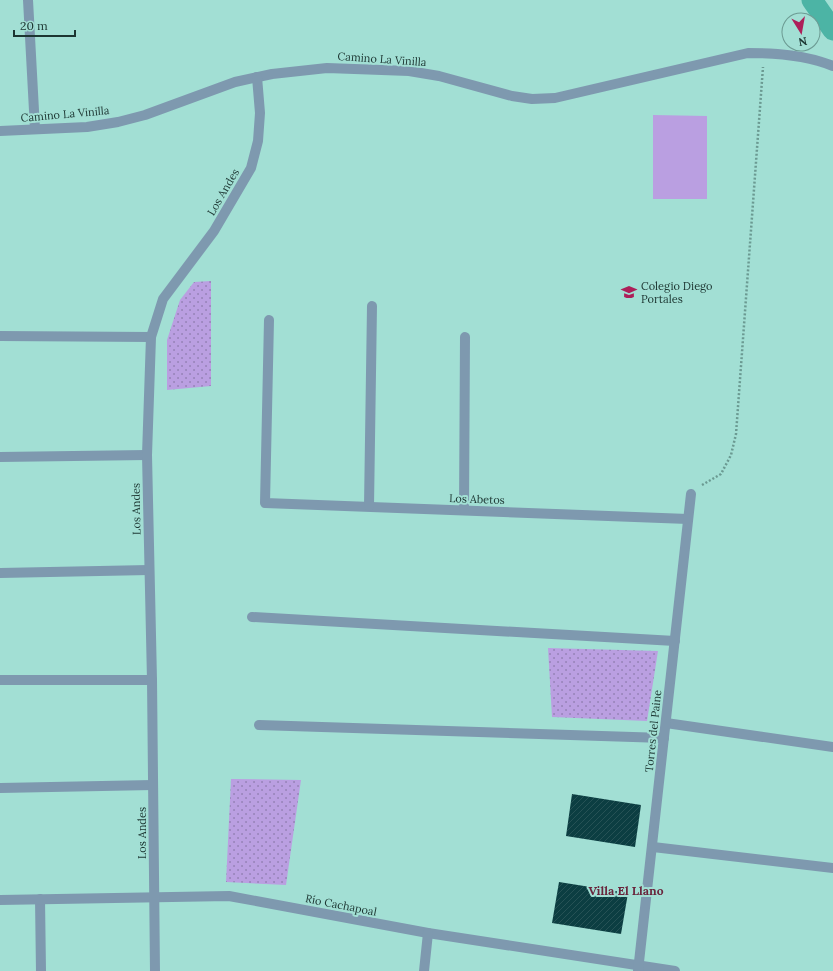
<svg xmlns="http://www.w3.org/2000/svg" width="833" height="971" font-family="Lora,serif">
	<defs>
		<pattern id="grass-dots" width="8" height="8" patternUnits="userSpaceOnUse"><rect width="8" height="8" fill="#ba9fe1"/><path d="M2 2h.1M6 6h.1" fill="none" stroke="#9682b7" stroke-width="1.8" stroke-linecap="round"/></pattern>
		<pattern id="building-hatch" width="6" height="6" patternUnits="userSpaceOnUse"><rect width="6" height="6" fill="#0c3e42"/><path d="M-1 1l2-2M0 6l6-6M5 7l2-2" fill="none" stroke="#265255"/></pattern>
	</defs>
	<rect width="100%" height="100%" fill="#a2dfd4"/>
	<g fill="url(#grass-dots)">
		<polygon points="211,281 211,386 167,390 167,340 180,300 194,282"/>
		<polygon points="548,648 658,651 647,721 552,717"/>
		<polygon points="231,779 301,780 286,885 226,882"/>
	</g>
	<polygon fill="#ba9fe1" points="653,115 707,116 707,199 653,199"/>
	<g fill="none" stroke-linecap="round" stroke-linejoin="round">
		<polyline stroke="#4cb4a5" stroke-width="21" points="812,0 833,30"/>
	</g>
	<g fill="url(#building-hatch)">
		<polygon points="572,794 641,805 635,847 566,836"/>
		<polygon points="559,882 628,893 621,934 552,923"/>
	</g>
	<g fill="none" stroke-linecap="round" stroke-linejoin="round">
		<polyline stroke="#6b9a92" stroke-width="2.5" stroke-dasharray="2 2" stroke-linecap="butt" points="702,485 721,474 731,455 736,434 763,67"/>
		<g stroke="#7e99af" stroke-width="10">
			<polyline points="28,0 35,129"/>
			<path d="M0 131 87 127 118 122 145 115 235 82 272 74 327 68 409 71 439 76 512 96 532 99 555 98 748 53C777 53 806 55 833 66"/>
			<polyline points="269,320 265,503 688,519"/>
			<polyline points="0,336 151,337"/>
			<polyline points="0,457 147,455"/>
			<polyline points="369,506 372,306"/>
			<polyline points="464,510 465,337"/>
			<polyline points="0,573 149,570"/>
			<polyline points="252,617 675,641"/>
			<polyline points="0,680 152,680"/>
			<polyline points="666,723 833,747"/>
			<polyline points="259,725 664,738"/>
			<polyline points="0,788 153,785"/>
			<polyline points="653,847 833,868"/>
			<polyline points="40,899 41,971"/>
			<polyline points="0,900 229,896 428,933 675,971"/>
			<polyline points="155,971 152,680 147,455 151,337 163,299 214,231 251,168 258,141 260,113 257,77"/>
			<polyline points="424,971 428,933"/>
			<polyline points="638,971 691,494"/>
		</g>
	</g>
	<defs>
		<symbol id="school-bare" viewBox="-9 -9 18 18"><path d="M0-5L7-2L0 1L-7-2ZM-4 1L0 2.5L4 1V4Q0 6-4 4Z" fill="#ad1f59" stroke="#a2dfd4" stroke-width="2.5" paint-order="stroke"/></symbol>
	</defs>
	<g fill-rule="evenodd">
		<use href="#school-bare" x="618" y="281" width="22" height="22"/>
	</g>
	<g text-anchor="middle" stroke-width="4" stroke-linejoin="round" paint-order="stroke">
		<g font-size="11" fill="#1c3531" stroke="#a2dfd4">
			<text transform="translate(382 59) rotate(4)" y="4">Camino La Vinilla</text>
			<text transform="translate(65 114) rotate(-5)" y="4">Camino La Vinilla</text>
			<text transform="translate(223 192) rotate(-60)" y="4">Los Andes</text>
			<text transform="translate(477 499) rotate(2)" y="4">Los Abetos</text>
			<text transform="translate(136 509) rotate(-91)" y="4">Los Andes</text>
			<text transform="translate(653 731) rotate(-84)" y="4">Torres del Paine</text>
			<text transform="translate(142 833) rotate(-90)" y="4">Los Andes</text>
			<text transform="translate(341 905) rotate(11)" y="4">Río Cachapoal</text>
		</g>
		<g font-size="11" fill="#1c3531" stroke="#a2dfd4" text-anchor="start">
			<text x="641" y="290">Colegio Diego<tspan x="641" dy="13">Portales</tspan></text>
		</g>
		<g font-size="12" font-weight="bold" fill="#69253c" stroke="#a2dfd4">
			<text x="626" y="895">Villa El Llano</text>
		</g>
	</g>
	<g transform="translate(801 32) rotate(169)"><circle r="19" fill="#a2dfd4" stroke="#6c9b93"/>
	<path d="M0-3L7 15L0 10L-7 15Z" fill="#ad1f59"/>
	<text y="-6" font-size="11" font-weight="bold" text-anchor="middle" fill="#1c3531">N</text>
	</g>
	<path d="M14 30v6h61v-6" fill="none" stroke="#1c3531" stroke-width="2"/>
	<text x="20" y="30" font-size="12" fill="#1c3531" stroke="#a2dfd4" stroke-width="3" paint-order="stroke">20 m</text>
</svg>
